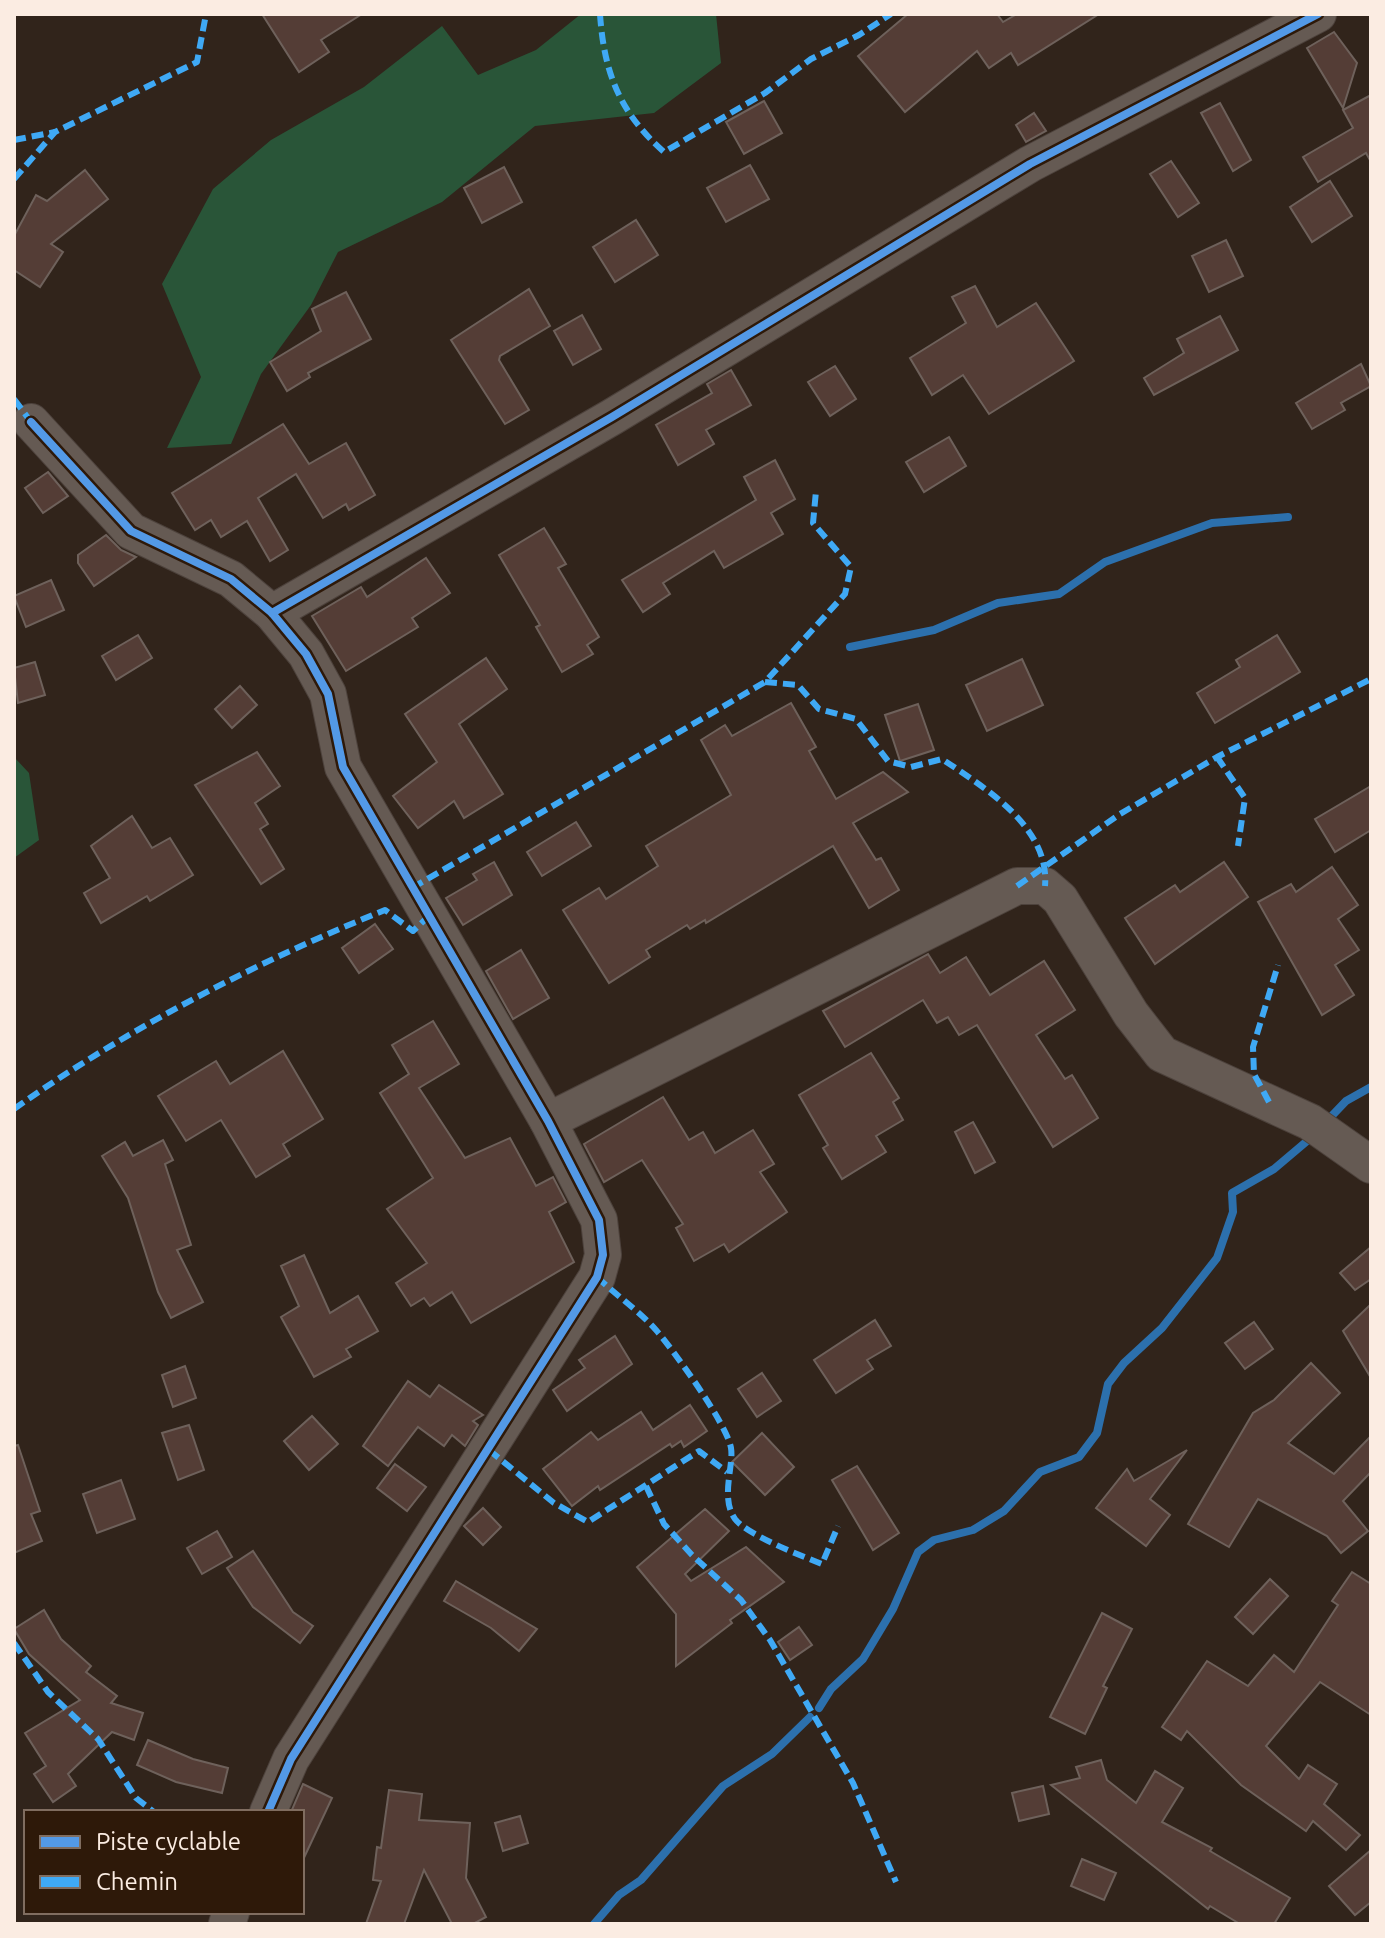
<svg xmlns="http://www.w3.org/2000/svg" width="1385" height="1938" font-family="Ubuntu,sans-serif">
	<rect width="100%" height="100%" fill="#31241b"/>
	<g fill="#295538">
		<polygon points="581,14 716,14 721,63 654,113 535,126 442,202 338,252 311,305 261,374 231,444 167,448 201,377 162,284 213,189 271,140 364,87 442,26 478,75 536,50"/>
		<polygon points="14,757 29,773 39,840 14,858"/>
	</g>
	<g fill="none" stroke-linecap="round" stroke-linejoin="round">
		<g stroke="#2c70ad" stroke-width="8">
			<polyline points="850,647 934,630 998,603 1059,594 1105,562 1212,523 1288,517"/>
			<polyline points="1325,1123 1346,1101 1371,1087"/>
			<polyline points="819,1708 831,1689 863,1659 893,1609 918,1552 934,1540 973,1530 1004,1511 1040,1472 1079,1457 1097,1433 1108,1384 1124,1363 1162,1328 1217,1258 1233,1212 1232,1193 1274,1169 1313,1136"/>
			<polyline points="594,1924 619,1895 641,1880 723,1786 772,1754 810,1717"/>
		</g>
	</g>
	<g fill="#543d36" stroke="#6e615b" stroke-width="2">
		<polygon points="262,14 362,14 321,40 329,52 299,72"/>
		<polygon points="908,14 997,14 1003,22 1017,14 1099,14 1018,65 1011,53 989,68 977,51 905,112 858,56"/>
		<polygon points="1334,32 1357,63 1343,108 1307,48"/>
		<polygon points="1371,95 1371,162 1366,153 1318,182 1303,157 1353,128 1343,110"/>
		<polygon points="764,101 782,133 744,154 726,122"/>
		<polygon points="1220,103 1251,160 1233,171 1201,113"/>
		<polygon points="1034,113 1046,131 1026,142 1016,125"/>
		<polygon points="1171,161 1199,203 1178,217 1150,174"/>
		<polygon points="750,165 769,199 726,222 707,188"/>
		<polygon points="504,167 522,202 482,223 464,188"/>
		<polygon points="85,170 108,199 51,244 63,252 40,287 14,270 14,236 36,195 47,201"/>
		<polygon points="1330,181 1352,216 1312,242 1290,207"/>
		<polygon points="636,220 658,255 615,282 593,247"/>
		<polygon points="1226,240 1243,276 1209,292 1192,256"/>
		<polygon points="975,286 997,327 1036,303 1074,361 989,414 963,375 932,395 910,358 966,323 952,297"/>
		<polygon points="529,289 550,326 500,356 499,360 529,410 505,424 451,340"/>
		<polygon points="346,292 371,339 308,373 310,377 287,391 270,362 321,331 312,309"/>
		<polygon points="582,315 601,349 573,365 554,331"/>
		<polygon points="1220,316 1238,350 1154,395 1144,378 1184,353 1177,339"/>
		<polygon points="1361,364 1371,386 1341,403 1345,410 1312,429 1296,403"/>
		<polygon points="835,366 856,399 830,416 808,382"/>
		<polygon points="731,370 751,405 706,430 714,444 678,465 656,425 712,393 707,384"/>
		<polygon points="283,424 309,464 346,443 375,495 349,510 346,504 323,518 296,474 258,498 288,550 270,561 247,521 221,537 211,520 195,530 172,493"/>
		<polygon points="949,437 966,466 924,492 906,462"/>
		<polygon points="775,460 795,499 771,513 783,534 724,568 714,551 663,583 670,594 643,612 622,580 756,500 744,477"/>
		<polygon points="48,472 68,496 43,513 25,488"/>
		<polygon points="544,528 566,564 558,568 599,637 587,645 593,654 562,672 536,627 540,625 499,555"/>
		<polygon points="106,535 121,550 136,557 94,586 78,563 78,555"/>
		<polygon points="426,558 450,593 412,618 418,627 346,671 312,616 361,587 367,597"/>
		<polygon points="51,580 64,610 26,627 14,596"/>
		<polygon points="138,635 152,658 116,680 102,656"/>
		<polygon points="1277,635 1300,672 1215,723 1197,693 1240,667 1236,660"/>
		<polygon points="486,658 507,689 459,724 503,794 464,818 454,801 418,828 393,796 437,762 405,714"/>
		<polygon points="1022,659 1043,705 987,731 966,685"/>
		<polygon points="35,662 45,695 18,703 14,668"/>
		<polygon points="240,686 257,705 232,728 215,709"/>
		<polygon points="791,703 816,747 809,751 836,799 883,772 908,792 853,823 876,860 881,858 899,890 869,908 833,846 706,923 705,920 690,929 687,925 646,950 650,957 609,983 563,910 599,888 606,899 658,866 646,846 731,795 701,740 725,725 732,736"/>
		<polygon points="918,704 934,750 900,761 885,715"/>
		<polygon points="257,752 280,786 255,803 268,824 260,829 284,869 261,884 195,785"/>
		<polygon points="1371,786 1371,830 1335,852 1315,819"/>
		<polygon points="132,816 152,848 170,838 193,875 150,901 147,896 101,923 84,893 110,878 91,846"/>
		<polygon points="576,822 591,846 542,876 527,852"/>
		<polygon points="494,862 512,895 463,925 446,898 477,880 473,874"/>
		<polygon points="1224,862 1248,897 1155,964 1125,918 1175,885 1180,892"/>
		<polygon points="1332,867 1358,905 1338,919 1359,950 1335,965 1354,995 1322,1015 1258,902 1291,884 1296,892"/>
		<polygon points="375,924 393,949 359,973 342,948"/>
		<polygon points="521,950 549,998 513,1019 486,971"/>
		<polygon points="928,954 940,973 966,957 990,995 1044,961 1075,1010 1036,1035 1065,1079 1072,1075 1098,1118 1053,1147 977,1025 959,1035 948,1017 937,1023 923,1000 845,1047 823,1011"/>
		<polygon points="433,1021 459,1064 419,1088 465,1158 510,1138 536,1186 553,1177 566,1202 549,1212 574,1262 471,1323 452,1292 430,1306 424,1298 411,1306 396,1283 427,1263 387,1209 433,1178 380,1093 409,1074 392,1045"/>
		<polygon points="283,1051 323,1119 283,1144 290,1156 256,1177 221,1120 186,1141 158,1096 216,1061 230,1084"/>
		<polygon points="871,1053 899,1098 893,1102 903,1120 876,1136 886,1152 842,1179 823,1148 828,1145 799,1095"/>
		<polygon points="663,1097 689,1140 703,1132 715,1153 753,1130 774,1164 760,1172 787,1212 729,1252 724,1244 694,1261 676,1228 683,1224 642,1160 604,1182 584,1144"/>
		<polygon points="973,1122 995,1162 975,1173 955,1132"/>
		<polygon points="163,1140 173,1160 165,1164 191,1245 177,1250 203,1302 171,1318 158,1292 128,1198 102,1156 125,1142 133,1156"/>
		<polygon points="1371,1247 1371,1279 1355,1290 1340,1273"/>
		<polygon points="304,1255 330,1313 358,1296 378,1331 346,1349 351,1357 314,1377 281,1317 299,1306 281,1266"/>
		<polygon points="1371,1304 1371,1378 1343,1331"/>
		<polygon points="875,1320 891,1346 867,1360 873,1369 836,1393 814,1360"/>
		<polygon points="1254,1322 1273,1349 1245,1369 1225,1343"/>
		<polygon points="615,1336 632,1364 567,1411 553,1390 585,1368 579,1360"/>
		<polygon points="1311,1363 1340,1393 1288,1443 1334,1474 1371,1436 1371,1472 1343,1501 1368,1531 1341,1553 1327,1536 1258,1499 1229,1547 1188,1524 1253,1413 1274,1400"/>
		<polygon points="185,1366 196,1398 173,1407 162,1375"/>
		<polygon points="762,1373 781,1401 757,1417 738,1389"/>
		<polygon points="408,1381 430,1397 439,1385 483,1415 473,1421 478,1425 465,1446 452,1435 444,1446 418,1427 388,1466 363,1446"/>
		<polygon points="690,1405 707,1431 684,1447 681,1441 672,1447 670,1444 600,1490 598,1486 572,1506 543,1469 591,1432 598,1440 641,1412 653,1430"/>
		<polygon points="312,1416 338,1444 309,1470 284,1441"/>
		<polygon points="189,1425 204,1470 178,1480 162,1433"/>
		<polygon points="762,1433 794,1467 765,1495 732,1462"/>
		<polygon points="18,1445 40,1511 31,1514 42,1541 14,1553 14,1446"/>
		<polygon points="1187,1450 1150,1499 1170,1515 1146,1546 1096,1508 1127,1469 1134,1481"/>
		<polygon points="395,1464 426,1487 407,1511 377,1488"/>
		<polygon points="857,1466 899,1533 873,1550 832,1480"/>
		<polygon points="121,1480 135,1519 97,1533 83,1494"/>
		<polygon points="483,1508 501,1527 483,1545 464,1526"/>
		<polygon points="705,1509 729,1531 685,1574 691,1581 746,1547 784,1582 730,1620 732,1623 676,1666 676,1614 637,1567"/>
		<polygon points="217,1531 232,1557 202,1574 187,1548"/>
		<polygon points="253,1551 293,1612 313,1626 300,1643 253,1607 227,1568"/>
		<polygon points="1352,1572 1371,1584 1371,1715 1320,1682 1266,1746 1299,1779 1308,1765 1337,1784 1324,1804 1360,1835 1346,1850 1313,1821 1306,1831 1241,1785 1187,1731 1181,1740 1162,1727 1207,1661 1248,1686 1274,1655 1294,1672 1338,1605 1332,1601"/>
		<polygon points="1270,1579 1288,1596 1253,1634 1235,1617"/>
		<polygon points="456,1581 537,1629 519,1651 491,1628 444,1601"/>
		<polygon points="44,1610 61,1639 91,1666 86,1672 117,1696 111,1703 143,1713 134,1740 112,1732 68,1774 76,1786 53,1802 34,1774 46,1766 25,1733 80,1700 29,1654 14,1629"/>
		<polygon points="1102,1613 1132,1629 1103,1686 1107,1688 1085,1734 1050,1717"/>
		<polygon points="799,1627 812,1645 790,1660 778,1642"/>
		<polygon points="148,1740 193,1759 228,1768 222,1793 176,1782 137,1765"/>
		<polygon points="1101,1760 1107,1780 1136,1803 1155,1771 1183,1788 1162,1822 1212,1848 1210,1851 1290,1898 1274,1924 1240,1924 1210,1906 1208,1909 1051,1785 1080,1778 1076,1767"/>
		<polygon points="303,1784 332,1798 302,1862 302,1812 291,1812"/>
		<polygon points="1043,1786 1049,1814 1019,1821 1012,1793"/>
		<polygon points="389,1790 422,1794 419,1820 470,1823 466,1878 486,1917 473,1924 452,1924 424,1870 404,1924 366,1924 381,1881 373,1880 377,1847 381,1848"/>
		<polygon points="520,1816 528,1843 503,1851 495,1823"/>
		<polygon points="1371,1850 1371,1902 1355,1915 1329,1886"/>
		<polygon points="1082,1859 1116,1873 1104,1900 1071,1886"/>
	</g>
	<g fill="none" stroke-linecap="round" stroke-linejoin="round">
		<defs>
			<g id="minor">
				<polyline points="31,422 131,531 231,579 272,613 306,654 328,694 343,767 548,1121 599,1220 603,1255 597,1277 291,1759 268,1812"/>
				<polyline points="272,613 612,417 1030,164 1318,14"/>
				<polyline points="548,1121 1017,886 1045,886 1060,899 1131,1014 1162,1054 1310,1122 1371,1165"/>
				<polyline points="227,1924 231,1912"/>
			</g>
		</defs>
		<use href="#minor" stroke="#4d423c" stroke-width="38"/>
		<use href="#minor" stroke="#655a53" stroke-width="36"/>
		<g stroke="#3fa9f5" stroke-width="6" stroke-dasharray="12 6" stroke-linecap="butt">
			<path d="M600 14C604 73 620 113 664 152L765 93 811 59 859 35 891 14"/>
			<polyline points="14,140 55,132"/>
			<polyline points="14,179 55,132 197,62 206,14"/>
			<polyline points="14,399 31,422"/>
			<path d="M765 682 798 685 819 709 856 719 888 761 911 767 942 759C985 788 1050 827 1045 886"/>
			<polyline points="1217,757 1245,798 1238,846"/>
			<polyline points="1017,886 1120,814 1217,757 1371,679"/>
			<polyline points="412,888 765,682 845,594 851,567 813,523 816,491"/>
			<polyline points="1269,1102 1254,1074 1253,1047 1278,965"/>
			<path d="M14 1109C127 1029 256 962 385 910L413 931 429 916"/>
			<path d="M597 1277C616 1295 639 1311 656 1330 674 1351 727 1424 731 1448 734 1466 720 1498 735 1519 747 1535 802 1556 822 1564L838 1526"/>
			<polyline points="489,1450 554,1503 588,1522 699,1451 727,1472"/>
			<polyline points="646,1486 664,1524 692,1555 741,1600 770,1640 853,1783 896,1882"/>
			<polyline points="14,1643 48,1692 98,1739 136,1798 154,1812"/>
		</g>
		<defs>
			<g id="cycleway">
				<polyline points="31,422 131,531 231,579 272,613 306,654 328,694 343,767 548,1121 599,1220 603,1255 597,1277 291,1759 268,1812"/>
				<polyline points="272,613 612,417 1030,164 1318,14"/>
			</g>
		</defs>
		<use href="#cycleway" stroke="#2e1909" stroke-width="13"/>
		<use href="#cycleway" stroke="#5399e6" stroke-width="8"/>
	</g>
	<rect width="1385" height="1938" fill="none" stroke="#fbece2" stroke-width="32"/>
	<rect x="24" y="1810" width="280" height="104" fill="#2e1909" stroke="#806d60" stroke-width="2"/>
	<rect x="40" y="1836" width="40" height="12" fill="#5399e6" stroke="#806d60" stroke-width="2"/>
	<text x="96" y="1850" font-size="24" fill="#fbece2">Piste cyclable</text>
	<rect x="40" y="1876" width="40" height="12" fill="#3fa9f5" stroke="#806d60" stroke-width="2"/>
	<text x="96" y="1890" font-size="24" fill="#fbece2">Chemin</text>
</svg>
